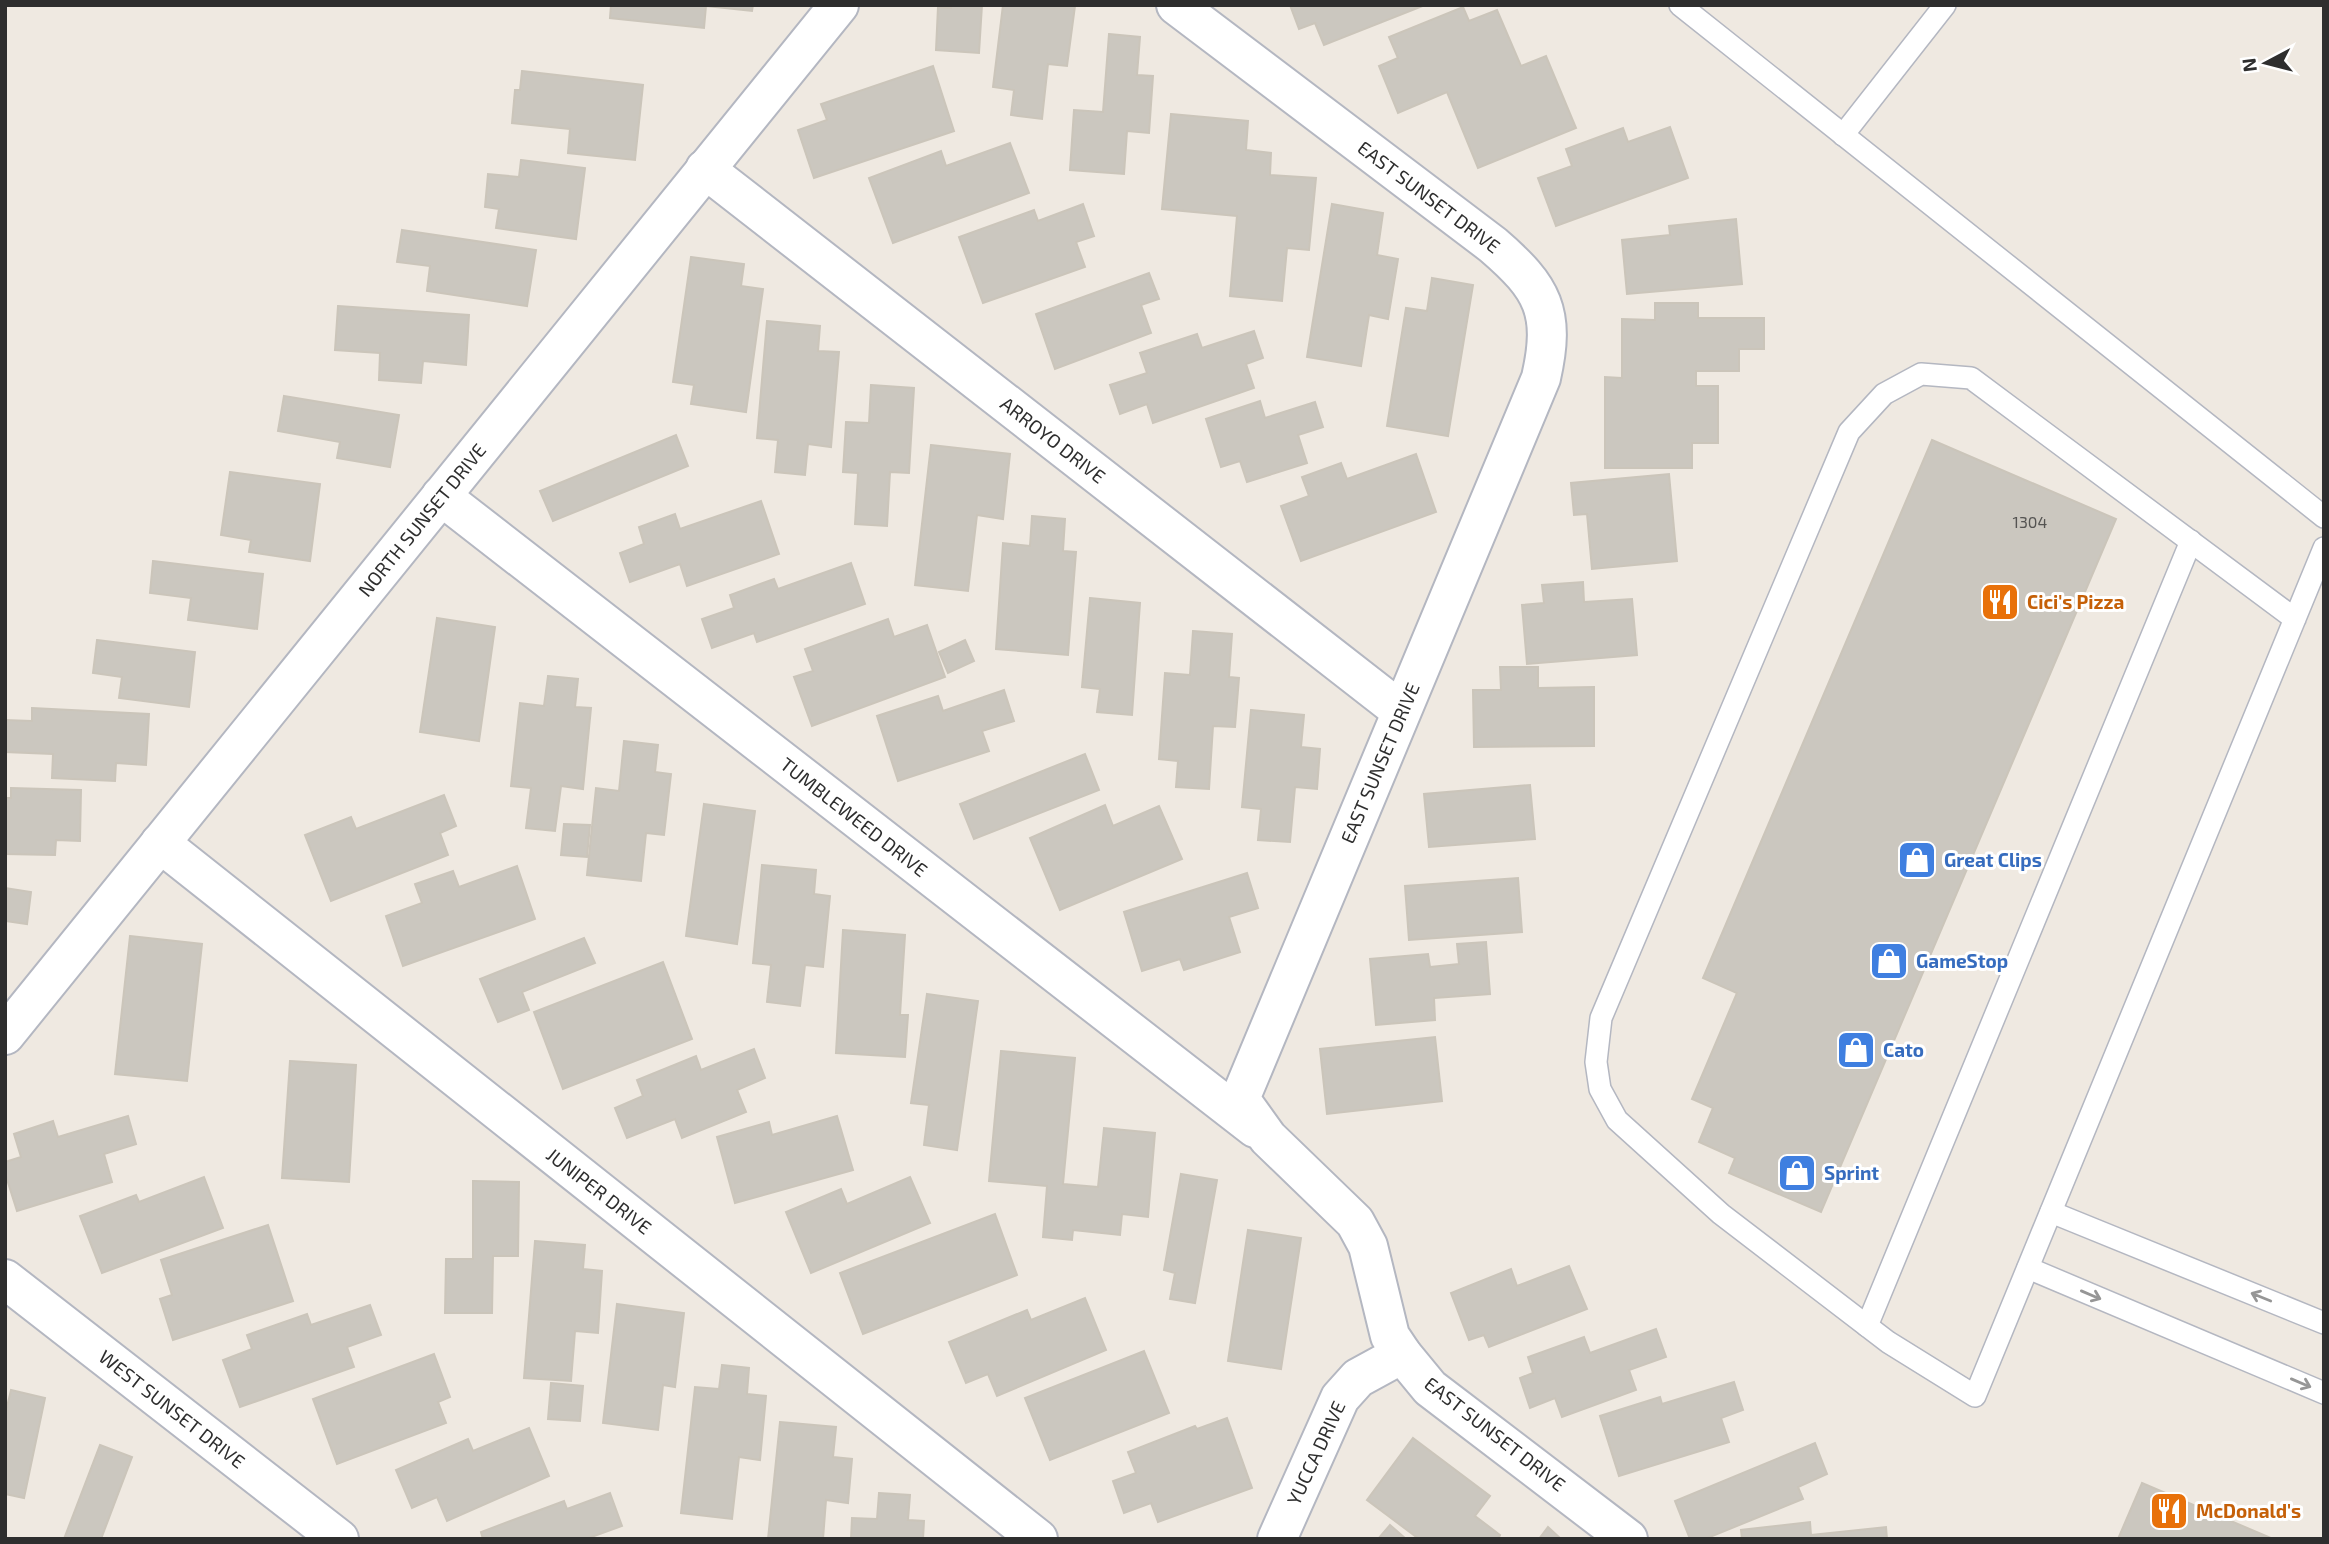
<svg xmlns="http://www.w3.org/2000/svg" width="2329" height="1544" font-family="'Exo 2',sans-serif">
	<rect width="100%" height="100%" fill="#efe9e1"/>
	<g fill="#cbc7bf" stroke="#cbc5ba" stroke-width="2">
		<polygon points="611,5 753,5 752,11 706,6 704,28 610,18"/>
		<polygon points="951,5 982,5 979,53 936,50 938,7 951,8"/>
		<polygon points="1003,5 1075,6 1067,66 1048,64 1042,119 1011,115 1014,90 993,87"/>
		<polygon points="1290,5 1425,5 1324,45 1315,23 1299,29"/>
		<polygon points="1463,7 1469,21 1497,10 1521,66 1546,56 1576,128 1478,168 1447,92 1398,113 1379,66 1398,58 1389,37"/>
		<polygon points="1109,34 1140,37 1137,75 1153,76 1149,133 1127,131 1124,174 1070,170 1074,110 1103,112"/>
		<polygon points="933,66 954,131 814,178 798,130 827,120 821,104"/>
		<polygon points="522,71 643,85 635,160 568,153 570,129 512,123 515,90 520,90"/>
		<polygon points="1171,114 1248,121 1246,150 1271,153 1270,175 1316,178 1309,250 1287,248 1282,301 1230,296 1237,216 1162,209"/>
		<polygon points="1670,127 1688,178 1556,226 1538,178 1572,166 1566,149 1623,128 1628,142"/>
		<polygon points="1010,143 1029,193 893,243 869,178 941,151 946,166"/>
		<polygon points="521,160 585,168 576,239 496,228 499,209 485,207 488,174 519,177"/>
		<polygon points="1083,204 1094,236 1076,242 1085,267 983,303 959,237 1034,210 1038,221"/>
		<polygon points="1332,204 1383,213 1377,255 1398,259 1388,319 1369,315 1361,366 1307,357"/>
		<polygon points="1736,219 1742,284 1627,294 1622,240 1670,235 1669,226"/>
		<polygon points="402,230 536,250 527,306 427,291 430,266 397,262"/>
		<polygon points="691,257 744,264 741,286 763,289 746,412 691,404 694,385 673,382"/>
		<polygon points="1149,273 1159,299 1141,305 1151,333 1055,369 1036,314"/>
		<polygon points="1432,278 1473,285 1448,436 1387,426 1406,308 1427,311"/>
		<polygon points="1655,303 1698,303 1698,318 1764,318 1764,349 1739,349 1739,371 1696,371 1696,386 1718,386 1718,443 1692,443 1692,468 1605,468 1605,377 1622,378 1622,319 1655,320"/>
		<polygon points="338,306 469,315 466,365 423,361 421,383 379,380 380,353 335,350"/>
		<polygon points="767,321 820,326 818,351 839,352 831,447 808,444 805,475 775,472 778,440 757,438"/>
		<polygon points="1254,331 1263,358 1246,364 1254,388 1153,423 1147,404 1120,414 1110,385 1147,373 1140,353 1197,334 1202,348"/>
		<polygon points="871,385 914,388 909,473 890,472 887,526 855,524 858,473 843,472 846,422 869,423"/>
		<polygon points="284,396 399,415 390,467 337,458 340,442 278,431"/>
		<polygon points="1260,401 1265,418 1315,402 1323,427 1298,435 1307,463 1247,482 1240,461 1221,467 1206,419"/>
		<polygon points="676,435 688,466 553,521 540,491"/>
		<polygon points="1932,440 2116,519 1821,1212 1729,1173 1735,1158 1699,1142 1713,1108 1692,1099 1737,993 1703,978"/>
		<polygon points="931,445 1010,454 1003,519 977,515 968,591 915,585"/>
		<polygon points="1416,454 1436,512 1301,561 1281,506 1309,496 1302,477 1341,463 1347,479"/>
		<polygon points="230,472 320,484 310,561 249,552 251,540 221,535"/>
		<polygon points="1669,474 1677,561 1592,569 1587,514 1574,515 1571,483"/>
		<polygon points="761,501 779,554 687,586 680,564 630,582 620,553 644,544 639,527 675,514 680,529"/>
		<polygon points="1032,516 1065,519 1063,551 1076,552 1068,655 996,649 1003,543 1030,546"/>
		<polygon points="153,561 263,574 257,629 188,620 191,598 150,593"/>
		<polygon points="851,563 865,604 757,642 754,633 712,648 702,619 734,608 730,595 774,579 778,589"/>
		<polygon points="1583,582 1584,602 1632,599 1637,655 1527,664 1522,605 1544,603 1542,585"/>
		<polygon points="1090,598 1140,603 1132,715 1097,712 1100,689 1082,687"/>
		<polygon points="437,618 495,627 479,741 420,732"/>
		<polygon points="888,619 894,637 927,625 945,677 812,726 794,677 813,671 805,649"/>
		<polygon points="1193,631 1232,634 1229,677 1239,678 1235,727 1213,726 1209,789 1176,787 1178,761 1159,759 1165,673 1190,675"/>
		<polygon points="97,640 195,652 189,707 119,698 122,677 93,673"/>
		<polygon points="965,640 974,661 948,673 939,652"/>
		<polygon points="1500,667 1538,667 1538,688 1594,687 1594,746 1474,747 1473,690 1501,690"/>
		<polygon points="548,676 578,679 575,707 591,708 583,789 561,786 555,831 526,828 531,788 511,786 520,703 544,706"/>
		<polygon points="1004,690 1014,721 982,731 989,751 898,781 877,716 938,696 943,711"/>
		<polygon points="32,708 149,714 146,765 116,763 115,781 52,778 53,754 5,752 5,720 32,721"/>
		<polygon points="1251,710 1304,715 1301,747 1320,749 1317,789 1295,787 1290,842 1258,840 1261,809 1242,807"/>
		<polygon points="624,741 658,745 655,772 671,774 664,835 646,833 641,881 587,875 596,788 619,791"/>
		<polygon points="1085,754 1099,790 974,839 960,804"/>
		<polygon points="1530,785 1535,839 1429,847 1424,794"/>
		<polygon points="11,788 81,790 80,841 56,840 55,855 5,854 5,798 11,798"/>
		<polygon points="444,795 456,826 440,833 448,855 331,901 305,835 351,817 356,829"/>
		<polygon points="704,804 755,811 737,944 686,936"/>
		<polygon points="1105,805 1113,826 1159,806 1182,859 1060,910 1030,838"/>
		<polygon points="564,824 590,825 587,857 561,855"/>
		<polygon points="762,865 816,870 814,894 830,896 823,967 805,965 800,1006 767,1002 771,965 753,963"/>
		<polygon points="517,866 535,919 403,966 386,916 422,903 415,884 453,871 459,887"/>
		<polygon points="1247,873 1258,908 1229,917 1240,952 1184,970 1180,959 1142,971 1124,912"/>
		<polygon points="1518,878 1522,932 1409,940 1405,886"/>
		<polygon points="5,888 31,892 27,924 5,921"/>
		<polygon points="843,930 905,935 900,1015 908,1015 905,1057 836,1053"/>
		<polygon points="130,936 202,944 187,1081 115,1074"/>
		<polygon points="584,938 595,963 522,992 529,1010 498,1022 480,979"/>
		<polygon points="1486,942 1490,994 1434,998 1435,1020 1376,1025 1370,959 1428,954 1430,967 1459,964 1457,944"/>
		<polygon points="663,962 692,1039 563,1089 534,1012"/>
		<polygon points="927,994 978,1001 957,1150 924,1145 929,1105 911,1103"/>
		<polygon points="1435,1037 1442,1101 1327,1114 1320,1049"/>
		<polygon points="754,1049 765,1078 737,1090 746,1112 682,1138 675,1119 627,1138 615,1108 643,1096 637,1080 696,1056 701,1070"/>
		<polygon points="1001,1051 1075,1058 1063,1184 1098,1187 1104,1128 1155,1133 1148,1217 1122,1214 1120,1235 1073,1230 1072,1240 1043,1237 1047,1186 989,1181"/>
		<polygon points="290,1061 356,1065 349,1182 282,1178"/>
		<polygon points="128,1116 136,1144 104,1154 112,1182 17,1211 5,1173 5,1162 21,1157 14,1134 53,1121 58,1137"/>
		<polygon points="837,1116 853,1170 735,1203 717,1137 769,1122 772,1135"/>
		<polygon points="1181,1174 1217,1180 1195,1303 1170,1299 1175,1273 1164,1270"/>
		<polygon points="204,1177 223,1228 102,1273 80,1216 136,1195 139,1202"/>
		<polygon points="910,1177 930,1223 811,1273 786,1212 841,1189 847,1204"/>
		<polygon points="473,1181 519,1182 518,1256 493,1256 492,1313 445,1313 446,1259 473,1259"/>
		<polygon points="995,1214 1017,1275 863,1334 840,1273"/>
		<polygon points="268,1225 293,1301 173,1340 160,1299 172,1295 161,1260"/>
		<polygon points="1248,1230 1301,1238 1281,1369 1228,1361"/>
		<polygon points="535,1241 585,1245 583,1269 602,1271 598,1333 575,1331 571,1381 524,1378"/>
		<polygon points="1569,1266 1587,1309 1489,1347 1484,1335 1469,1340 1451,1293 1511,1269 1517,1286"/>
		<polygon points="1085,1298 1106,1350 997,1396 988,1374 966,1383 949,1342 1027,1310 1031,1320"/>
		<polygon points="617,1304 684,1313 675,1387 663,1385 658,1430 603,1423"/>
		<polygon points="370,1305 381,1335 347,1347 354,1367 240,1407 223,1360 252,1349 247,1335 307,1314 311,1325"/>
		<polygon points="1656,1329 1666,1357 1629,1370 1636,1390 1562,1417 1555,1398 1530,1408 1520,1378 1533,1373 1528,1357 1584,1337 1590,1353"/>
		<polygon points="1144,1351 1169,1413 1050,1460 1025,1398"/>
		<polygon points="434,1354 450,1397 438,1402 446,1423 337,1464 313,1399"/>
		<polygon points="722,1365 749,1368 747,1394 766,1396 760,1460 739,1457 732,1519 681,1513 695,1387 719,1389"/>
		<polygon points="1734,1382 1743,1410 1721,1418 1729,1442 1619,1476 1600,1416 1660,1397 1662,1404"/>
		<polygon points="551,1383 583,1386 580,1421 548,1419"/>
		<polygon points="11,1390 45,1398 24,1498 5,1494 5,1415"/>
		<polygon points="1227,1418 1252,1488 1158,1522 1151,1503 1124,1513 1113,1481 1136,1473 1128,1452 1195,1426 1197,1429"/>
		<polygon points="780,1422 836,1427 833,1457 852,1459 848,1503 826,1500 823,1539 768,1539"/>
		<polygon points="529,1428 549,1476 447,1521 437,1497 412,1508 396,1470 468,1439 473,1451"/>
		<polygon points="1413,1438 1490,1496 1475,1516 1500,1535 1498,1539 1419,1539 1367,1500"/>
		<polygon points="1815,1443 1827,1474 1798,1487 1803,1499 1705,1539 1690,1539 1675,1501"/>
		<polygon points="100,1445 132,1457 101,1539 64,1539"/>
		<polygon points="2142,1483 2273,1539 2118,1539"/>
		<polygon points="610,1493 622,1526 586,1539 483,1539 481,1532 564,1501 567,1509"/>
		<polygon points="879,1493 910,1495 908,1520 924,1521 923,1539 851,1539 852,1518 877,1519"/>
		<polygon points="1810,1522 1811,1535 1886,1527 1887,1539 1742,1539 1741,1530"/>
		<polygon points="1390,1525 1406,1539 1378,1539"/>
		<polygon points="1548,1527 1561,1539 1539,1539"/>
	</g>
	<g fill="none" stroke-linecap="round" stroke-linejoin="round">
		<defs>
			<g id="service">
				<polyline points="1680,5 2324,517"/>
				<polyline points="1843,135 1945,5"/>
				<polyline points="2295,619 1971,378 1921,374 1884,394 1849,432 1601,1018 1596,1062 1600,1089 1617,1120 1721,1214 1888,1342 1975,1396 2324,548"/>
				<polyline points="2051,1212 2324,1323"/>
				<polyline points="2028,1268 2324,1393"/>
				<polyline points="1867,1326 2191,541"/>
			</g>
			<g id="minor">
				<path d="M1176 5 1493 245C1543 288 1556 312 1541 378L1240 1099 1268 1138 1355 1222 1368 1246 1390 1336 1402 1354 1430 1388 1628 1539"/>
				<polyline points="705,169 1401,711"/>
				<polyline points="441,496 1255,1128"/>
				<polyline points="160,843 1038,1539"/>
				<polyline points="5,1035 839,5"/>
				<polyline points="5,1279 339,1539"/>
				<polyline points="1277,1539 1340,1398 1358,1378 1402,1354"/>
			</g>
		</defs>
		<use href="#service" stroke="#b4b7c1" stroke-width="24"/>
		<use href="#minor" stroke="#b4b7c1" stroke-width="42"/>
		<use href="#service" stroke="#fff" stroke-width="21"/>
		<use href="#minor" stroke="#fff" stroke-width="38"/>
	</g>
	<defs><path id="oneway-shaft" d="M-6 0H5M1.5-3L5.5 0L1.5 3" fill="none" stroke-width="1.6" stroke-linecap="round" stroke-linejoin="round" transform="scale(1.75)"/></defs>
	<g stroke="#969696">
		<use href="#oneway-shaft" transform="translate(2091 1295) rotate(23)"/>
		<use href="#oneway-shaft" transform="translate(2261 1297) rotate(-158)"/>
		<use href="#oneway-shaft" transform="translate(2301 1383) rotate(23)"/>
	</g>
	<defs>
		<symbol id="restaurant-square" viewBox="-11 -11 22 22"><rect x="-9" y="-9" width="18" height="18" rx="4" fill="#e8710a" stroke="#fff"/><path d="M-5-6h1v4h1v-4h1v4h1v-4h1v5L-1.5 .5V6h-2V.5L-5-1ZM5-6V6H3V1.5H1.5Q1.5-4 5-6Z" fill="#fff"/></symbol>
		<symbol id="shop-square" viewBox="-11 -11 22 22"><rect x="-9" y="-9" width="18" height="18" rx="4" fill="#3f7fe0" stroke="#fff"/><path d="M-5-2.5h2.3a2.7 3.5 0 0 1 5.4 0H5L5.5 6h-11ZM-1.5-2.5h3a1.5 2.3 0 0 0-3 0Z" fill="#fff"/></symbol>
	</defs>
	<g fill-rule="evenodd">
		<use href="#restaurant-square" x="1978" y="580" width="44" height="44"/>
		<use href="#shop-square" x="1895" y="838" width="44" height="44"/>
		<use href="#shop-square" x="1867" y="939" width="44" height="44"/>
		<use href="#shop-square" x="1834" y="1028" width="44" height="44"/>
		<use href="#shop-square" x="1775" y="1151" width="44" height="44"/>
		<use href="#restaurant-square" x="2147" y="1489" width="44" height="44"/>
	</g>
	<g text-anchor="middle" stroke-width="6" stroke-linejoin="round" paint-order="stroke">
		<g font-size="16" fill="#555452">
			<text x="2030" y="528">1304</text>
		</g>
		<g font-size="19" fill="#2e2e2e" stroke="#fff">
			<text transform="translate(1429 197) rotate(37)" y="7">EAST SUNSET DRIVE</text>
			<text transform="translate(1053 440) rotate(38)" y="7">ARROYO DRIVE</text>
			<text transform="translate(422 520) rotate(-51)" y="7">NORTH SUNSET DRIVE</text>
			<text transform="translate(1380 763) rotate(-67)" y="7">EAST SUNSET DRIVE</text>
			<text transform="translate(854 817) rotate(38)" y="7">TUMBLEWEED DRIVE</text>
			<text transform="translate(599 1191) rotate(38)" y="7">JUNIPER DRIVE</text>
			<text transform="translate(172 1409) rotate(38)" y="7">WEST SUNSET DRIVE</text>
			<text transform="translate(1495 1434) rotate(38)" y="7">EAST SUNSET DRIVE</text>
			<text transform="translate(1316 1453) rotate(-65)" y="7">YUCCA DRIVE</text>
		</g>
		<g font-size="19" font-weight="bold" fill="#c56008" stroke="#fff" text-anchor="start">
			<text x="2027" y="609">Cici's Pizza</text>
			<text x="2196" y="1518">McDonald's</text>
		</g>
		<g font-size="19" font-weight="bold" fill="#366cbe" stroke="#fff" text-anchor="start">
			<text x="1944" y="867">Great Clips</text>
			<text x="1916" y="968">GameStop</text>
			<text x="1883" y="1057">Cato</text>
			<text x="1824" y="1180">Sprint</text>
		</g>
	</g>
	<rect width="2329" height="1544" fill="none" stroke="#2e2e2e" stroke-width="14"/>
	<g transform="translate(2266 63) rotate(263)" stroke="#ffffff" stroke-width="5" paint-order="stroke">
	<path d="M0-5L12 26L0 18L-12 26Z" fill="#2e2e2e"/>
	<text y="-10" font-size="19" font-weight="bold" text-anchor="middle" fill="#2e2e2e">N</text>
	</g>
</svg>
